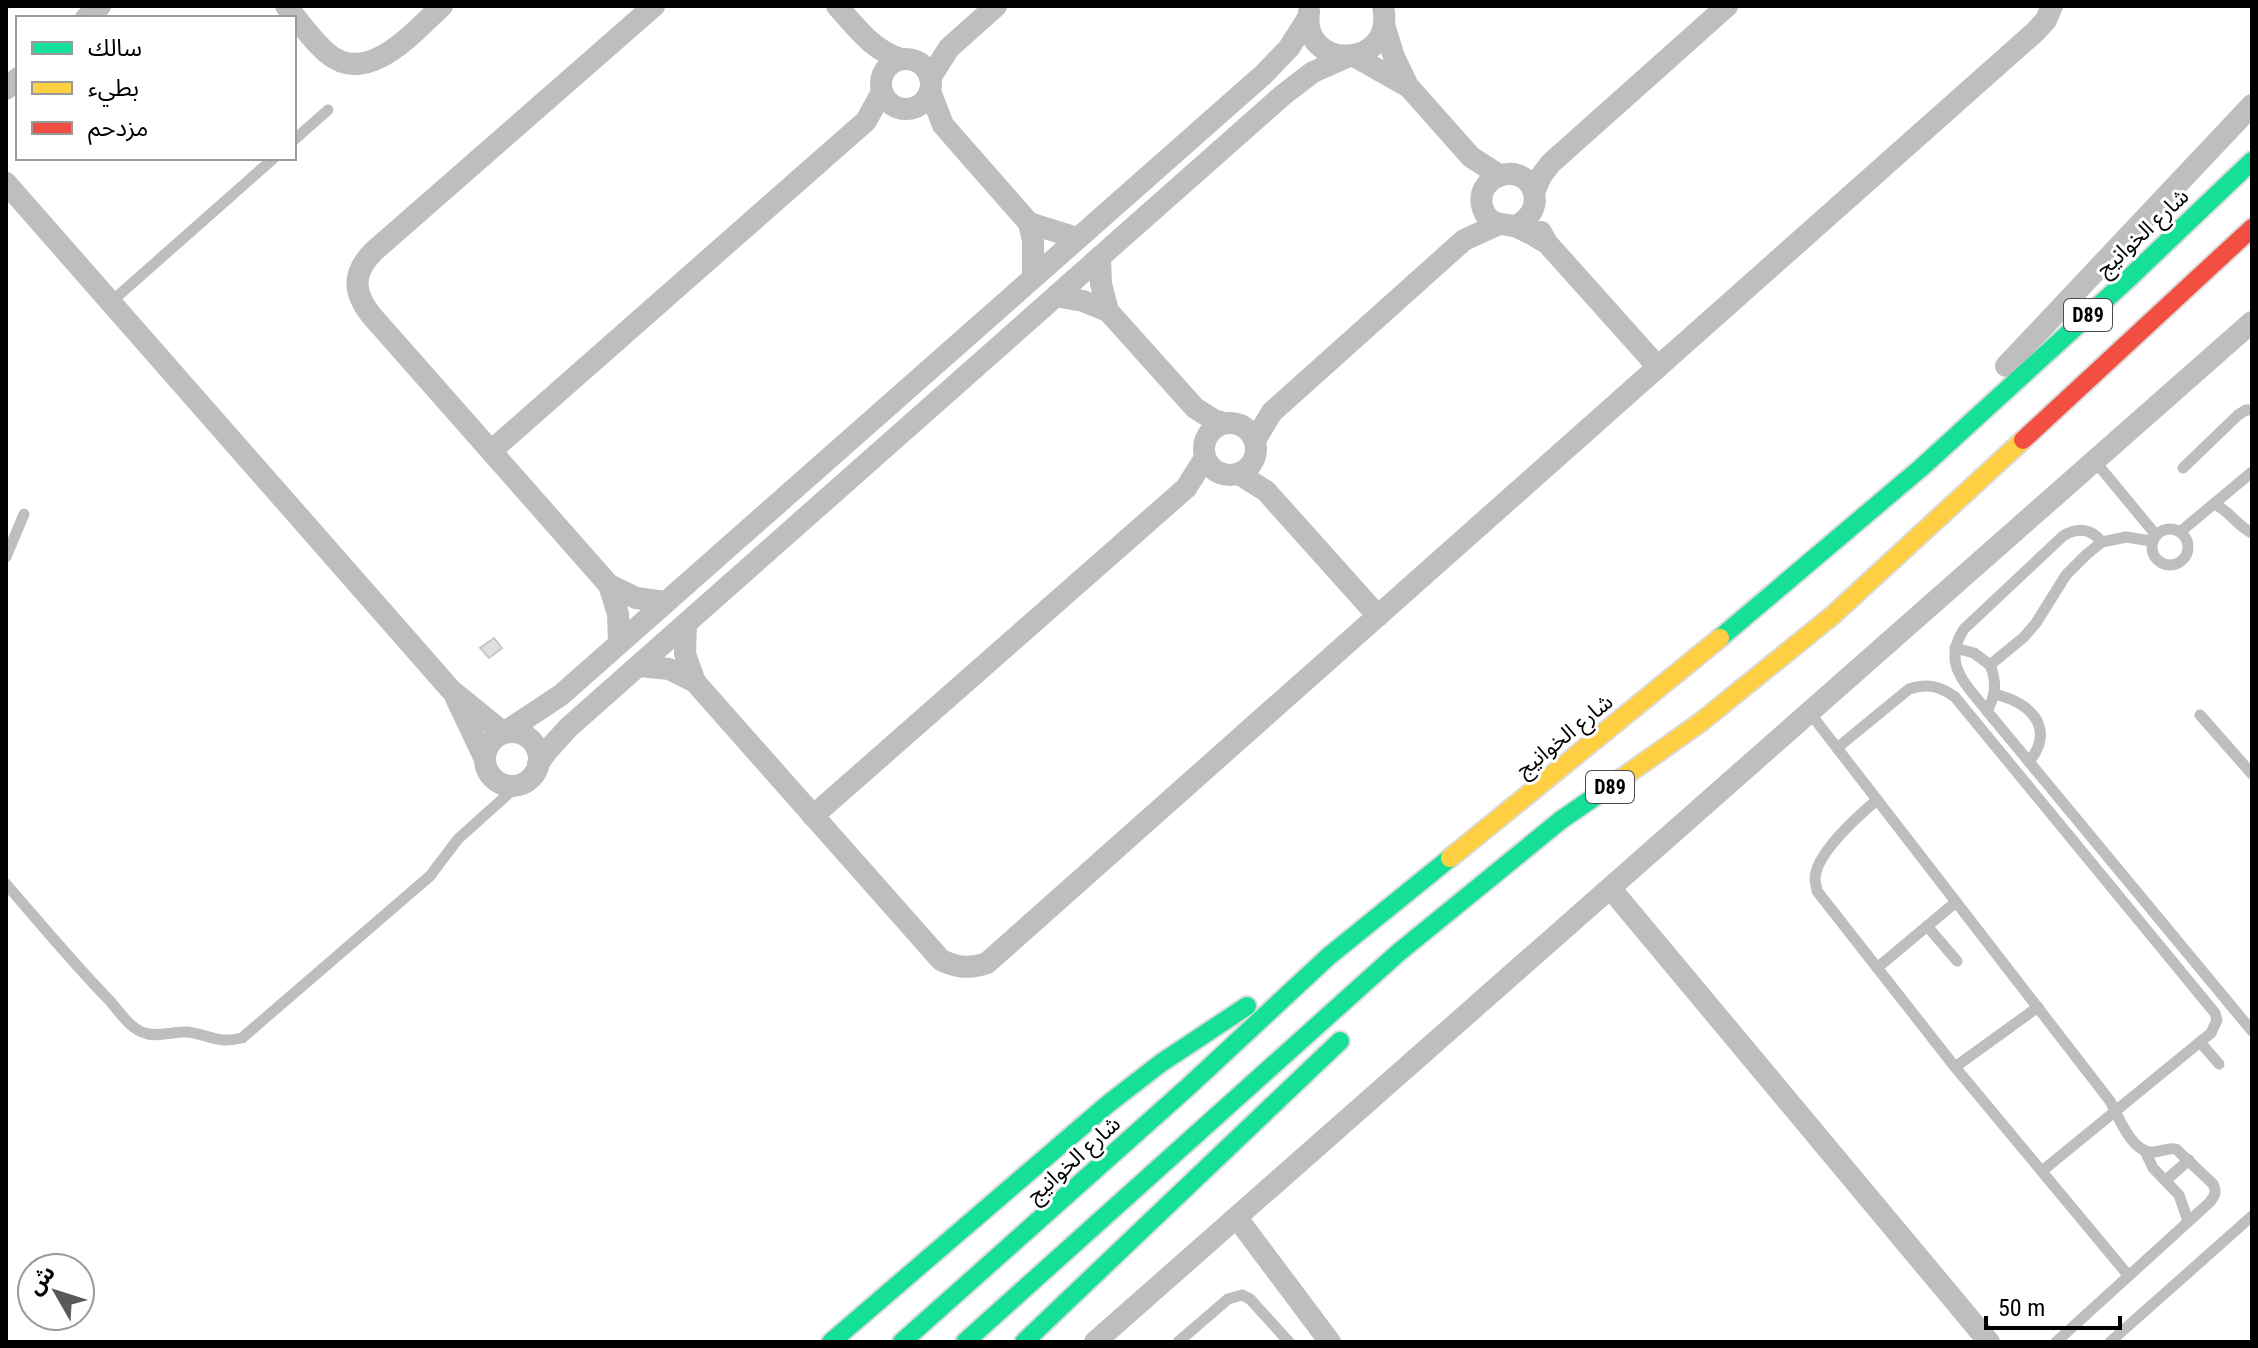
<svg xmlns="http://www.w3.org/2000/svg" width="2258" height="1348" font-family="'Roboto Condensed','Noto Sans Arabic',sans-serif">
	<rect width="100%" height="100%" fill="#fff"/>
	<polygon fill="#dfdfdf" stroke="#c7c7c7" stroke-width="2" points="494,638 502,648 489,658 480,648"/>
	<g fill="none" stroke-linecap="round" stroke-linejoin="round">
		<defs>
			<g id="fast">
				<polyline points="1720,638 1922,467 2127,280 2252,161"/>
				<polyline points="831,1342 1108,1104 1161,1063 1247,1006"/>
				<polyline points="902,1342 1188,1087 1329,956 1450,858"/>
				<polyline points="965,1342 1398,953 1561,820 1622,778"/>
				<polyline points="1024,1342 1340,1041"/>
			</g>
			<g id="slow">
				<polyline points="1622,778 1701,722 1833,615 2023,440"/>
				<polyline points="1450,858 1720,638"/>
			</g>
			<polyline id="jam" points="2023,440 2252,228"/>
		</defs>
		<use href="#fast" stroke="#dbdbdb" stroke-width="22"/>
		<use href="#slow" stroke="#dbdbdb" stroke-width="22"/>
		<use href="#jam" stroke="#dbdbdb" stroke-width="22"/>
		<g stroke="#bebebe" stroke-width="11">
			<polyline points="294,140 328,110"/>
			<polyline points="111,302 274,158"/>
			<polyline points="2094,460 2156,535"/>
			<polyline points="2183,468 2238,415 2246,410 2252,410"/>
			<path d="M2214 504C2230 511 2237 526 2252 533"/>
			<circle cx="2170" cy="547" r="18"/>
			<polyline points="2180,532 2252,472"/>
			<path d="M2102 542C2091 528 2077 527 2063 536L1964 629C1941 664 1966 684 1987 711L2252 1031"/>
			<polyline points="6,557 24,514"/>
			<path d="M1955 648 1974 653 1990 665C1997 682 1996 695 1987 711"/>
			<polyline points="1990,665 2024,637 2036,623 2066,575 2087,554 2102,542 2126,537 2152,541"/>
			<path d="M1994 694C2029 702 2057 727 2029 762"/>
			<path d="M1810 713 2110 1101C2118 1116 2131 1150 2150 1152 2159 1153 2167 1147 2176 1149L2213 1184C2217 1192 2215 1195 2210 1202L2056 1342"/>
			<polyline points="2200,715 2252,774"/>
			<path d="M1837 748 1909 689C1927 683 1940 686 1955 697L2215 1013 2217 1020 2211 1033 2042 1171"/>
			<path d="M1877 800C1859 815 1815 854 1815 879 1815 881 1817 889 1817 891L1955 1067 2128 1275"/>
			<path d="M6 884C40 923 73 963 109 1000 119 1011 130 1029 145 1033 158 1038 173 1031 188 1032 210 1035 217 1044 242 1038L430 876 458 839 517 786"/>
			<polyline points="1927,926 1957,961"/>
			<polyline points="1877,968 1956,902"/>
			<polyline points="2200,1042 2219,1064"/>
			<polyline points="1955,1067 2038,1007"/>
			<polyline points="2145,1151 2153,1168 2179,1195 2188,1221"/>
			<polyline points="2166,1180 2189,1160"/>
			<polyline points="1178,1342 1228,1299 1242,1295 1250,1299 1289,1342"/>
			<polyline points="2110,1342 2252,1216"/>
		</g>
		<g stroke="#bebebe" stroke-width="22">
			<path d="M286 6C299 21 312 40 327 53 368 88 414 31 442 6"/>
			<path d="M654 6 374 251C353 272 352 291 371 315L609 585 636 598 665 602"/>
			<path d="M837 6C857 28 872 50 901 59"/>
			<path d="M1309 12C1300 71 1397 71 1383 6"/>
			<polyline points="86,18 100,6"/>
			<polyline points="1384,25 1394,57 1408,86 1471,157 1499,175"/>
			<polyline points="1354,56 1407,86"/>
			<circle cx="906" cy="84" r="25"/>
			<polyline points="930,78 949,48 996,6"/>
			<polyline points="6,89 18,78"/>
			<polyline points="930,91 943,125 1029,223 1077,238"/>
			<polyline points="6,183 451,690 504,733"/>
			<polyline points="1534,192 1541,176 1551,163 1727,6"/>
			<polyline points="1029,223 1033,241 1033,277"/>
			<path d="M1515 226C1529 220 1539 206 1533 190 1521 159 1472 177 1483 209 1489 228 1505 222 1519 228 1529 232 1538 238 1547 243"/>
			<polyline points="1541,232 1547,243 1658,367"/>
			<polyline points="1100,257 1101,284 1108,311 1195,408 1214,420 1224,423"/>
			<polyline points="1056,296 1083,301 1108,311"/>
			<polyline points="2006,366 2252,105"/>
			<circle cx="1230" cy="449" r="26"/>
			<polyline points="1255,440 1272,412 1464,240 1497,225"/>
			<polyline points="491,451 866,121 882,92"/>
			<polyline points="1239,474 1266,491 1378,616"/>
			<polyline points="609,585 618,614 619,643"/>
			<path d="M686 625 685 654 695 682 941 960C958 968 969 969 987 963L2035 32 2046 20 2052 6"/>
			<polyline points="640,666 669,669 695,682"/>
			<polyline points="456,698 484,757"/>
			<circle cx="512" cy="759" r="27"/>
			<polyline points="505,732 561,695 1264,74 1289,48 1308,18"/>
			<polyline points="538,764 547,751 569,727 1283,95 1313,72 1347,57"/>
			<polyline points="813,816 1186,488 1205,458"/>
			<polyline points="1611,889 1989,1342"/>
			<polyline points="1237,1218 1330,1342"/>
			<polyline points="1095,1342 2252,322"/>
		</g>
		<use href="#fast" stroke="#16e098" stroke-width="18"/>
		<use href="#slow" stroke="#ffcf43" stroke-width="18"/>
		<use href="#jam" stroke="#f24e42" stroke-width="18"/>
	</g>
	<g text-anchor="middle" stroke-width="6" stroke-linejoin="round" paint-order="stroke">
		<g fill="#fff" stroke="#4c4c4c" stroke-width="2">
			<rect x="2064" y="299" width="48" height="32" rx="6"/>
			<rect x="1586" y="771" width="48" height="32" rx="6"/>
		</g>
		<g font-size="20" font-weight="bold" fill="#000">
			<text x="2088" y="322">D89</text>
			<text x="1610" y="794">D89</text>
		</g>
		<g font-size="22" fill="#000" stroke="#fff">
			<text transform="translate(2142 232) rotate(-43)" y="8">شارع الخوانيج</text>
			<text transform="translate(1564 735) rotate(-39)" y="8">شارع الخوانيج</text>
			<text transform="translate(1073 1159) rotate(-42)" y="8">شارع الخوانيج</text>
		</g>
	</g>
	<rect width="2258" height="1348" fill="none" stroke="#000000" stroke-width="16"/>
	<rect x="16" y="16" width="280" height="144" fill="#ffffff" stroke="#999999" stroke-width="2"/>
	<rect x="32" y="42" width="40" height="12" fill="#16e098" stroke="#999999" stroke-width="2"/>
	<text x="88" y="56" font-size="24" fill="#000000">سالك</text>
	<rect x="32" y="82" width="40" height="12" fill="#ffcf43" stroke="#999999" stroke-width="2"/>
	<text x="88" y="96" font-size="24" fill="#000000">بطيء</text>
	<rect x="32" y="122" width="40" height="12" fill="#f24e42" stroke="#999999" stroke-width="2"/>
	<text x="88" y="136" font-size="24" fill="#000000">مزدحم</text>
	<g transform="translate(56 1292) rotate(309)"><circle r="38" fill="#ffffff" stroke="#999999" stroke-width="2"/>
	<path d="M0-6L14 30L0 20L-14 30Z" fill="#595959"/>
	<text y="-12" font-size="22" font-weight="bold" text-anchor="middle" fill="#000000">ش</text>
	</g>
	<path d="M1986 1316v12h134v-12" fill="none" stroke="#000000" stroke-width="4"/>
	<text x="1998" y="1316" font-size="24" fill="#000000" stroke="#ffffff" stroke-width="6" paint-order="stroke">50 m</text>
</svg>
